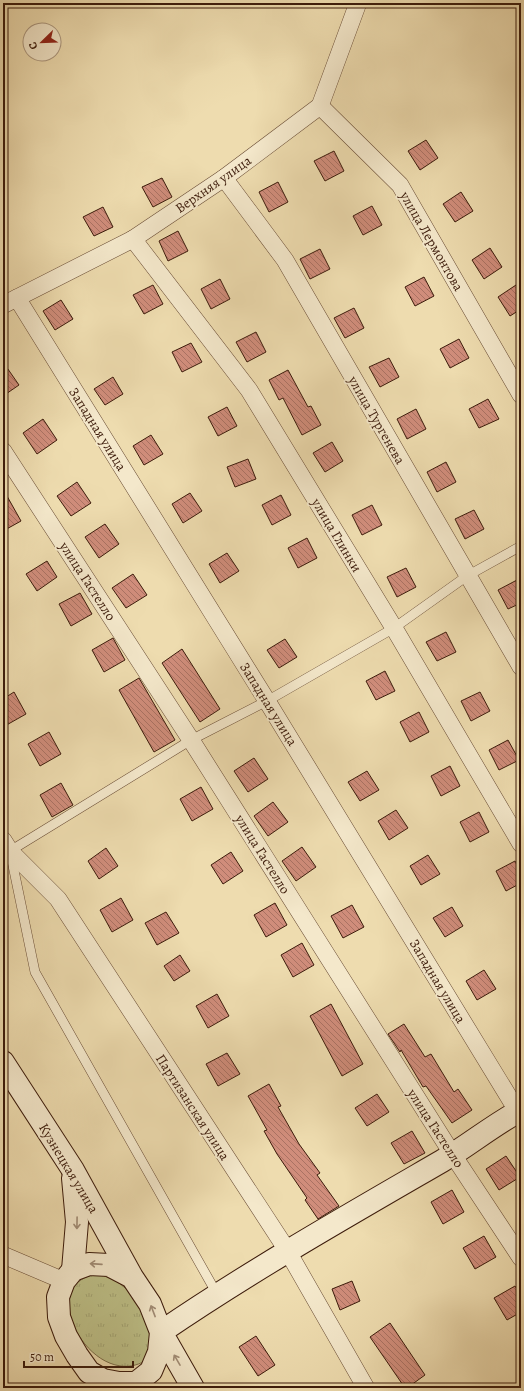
<svg xmlns="http://www.w3.org/2000/svg" width="524" height="1391" font-family="Alegreya,serif">
	<defs>
		<pattern id="grass-tufts" width="24" height="20" patternUnits="userSpaceOnUse"><rect width="24" height="20" fill="#bdbf87"/><path d="M3 7l-1-3M5 7V3M7 7l1-3M15 17l-1-3M17 17v-4M19 17l1-3" fill="none" stroke="#a3a473"/></pattern>
		<pattern id="building-back-hatch" width="6" height="6" patternUnits="userSpaceOnUse"><rect width="6" height="6" fill="#d08d7b"/><path d="M-1 5l2 2M0 0l6 6M5-1l2 2" fill="none" stroke="#aa7263"/></pattern>
	</defs>
	<rect width="100%" height="100%" fill="#eedcaf"/>
	<filter id="stains"><feTurbulence type="fractalNoise" baseFrequency=".005" numOctaves="4"/><feColorMatrix values="0 0 0 0 .2 0 0 0 0 .09 0 0 0 0 .02 0 0 0 .5 -.17"/></filter>
	<radialGradient id="worn" r=".72"><stop offset=".6" stop-color="#630" stop-opacity="0"/><stop offset="1" stop-color="#630" stop-opacity=".3"/></radialGradient>
	<path fill="url(#grass-tufts)" stroke="#7c6d49" d="M97 1274C127 1278 151 1314 150 1343 150 1349 147 1355 145 1361 92 1391 33 1284 97 1274Z"/>
	<g fill="url(#building-back-hatch)" stroke="#3c1b0b">
		<polygon points="426,140 438,158 420,170 408,151"/>
		<polygon points="334,151 344,171 325,181 314,161"/>
		<polygon points="162,178 172,197 153,207 142,187"/>
		<polygon points="278,182 288,202 269,212 259,192"/>
		<polygon points="461,192 473,211 455,222 443,204"/>
		<polygon points="372,206 382,225 363,235 353,216"/>
		<polygon points="103,207 113,227 94,236 83,217"/>
		<polygon points="178,231 188,251 168,261 159,241"/>
		<polygon points="490,248 502,267 484,279 472,260"/>
		<polygon points="320,249 330,269 310,279 300,259"/>
		<polygon points="424,277 434,296 415,306 405,287"/>
		<polygon points="220,279 230,299 211,309 201,289"/>
		<polygon points="153,285 163,304 144,314 133,295"/>
		<polygon points="516,285 521,292 521,309 510,316 498,297"/>
		<polygon points="61,300 73,319 55,330 43,311"/>
		<polygon points="354,308 364,328 345,338 334,318"/>
		<polygon points="256,332 266,352 247,362 236,342"/>
		<polygon points="459,339 469,358 450,368 440,349"/>
		<polygon points="191,343 202,362 182,372 172,352"/>
		<polygon points="389,358 399,377 380,387 369,367"/>
		<polygon points="3,362 19,385 3,396"/>
		<polygon points="288,370 308,407 311,406 321,425 302,435 283,398 279,400 269,380"/>
		<polygon points="113,377 123,394 105,405 94,389"/>
		<polygon points="488,399 499,419 479,428 469,409"/>
		<polygon points="227,407 237,426 218,436 208,417"/>
		<polygon points="416,409 426,429 407,439 397,419"/>
		<polygon points="43,419 57,440 37,454 23,433"/>
		<polygon points="151,435 163,454 144,465 133,446"/>
		<polygon points="332,442 343,461 325,472 313,453"/>
		<polygon points="248,459 256,479 235,487 227,467"/>
		<polygon points="446,462 456,482 437,492 427,472"/>
		<polygon points="77,482 91,503 71,516 57,496"/>
		<polygon points="3,489 21,521 3,531"/>
		<polygon points="190,493 202,511 183,523 172,504"/>
		<polygon points="281,495 291,515 272,525 262,505"/>
		<polygon points="372,505 382,525 362,535 352,515"/>
		<polygon points="474,510 484,529 465,539 455,519"/>
		<polygon points="105,524 119,544 99,558 85,537"/>
		<polygon points="307,538 317,558 298,568 288,548"/>
		<polygon points="227,553 239,571 220,583 209,564"/>
		<polygon points="47,561 57,577 37,591 26,574"/>
		<polygon points="406,568 416,587 397,597 387,577"/>
		<polygon points="133,574 147,595 126,608 112,588"/>
		<polygon points="517,580 521,588 521,603 508,609 498,590"/>
		<polygon points="80,593 92,614 71,626 59,604"/>
		<polygon points="446,632 456,652 437,661 426,642"/>
		<polygon points="113,638 125,660 104,672 92,650"/>
		<polygon points="285,639 297,657 279,668 267,650"/>
		<polygon points="182,649 220,709 200,722 162,663"/>
		<polygon points="385,671 395,691 376,700 366,681"/>
		<polygon points="139,678 175,740 154,752 119,690"/>
		<polygon points="14,692 26,714 3,727 3,699"/>
		<polygon points="480,692 490,711 471,721 461,701"/>
		<polygon points="419,712 429,732 410,742 400,722"/>
		<polygon points="49,732 61,754 40,766 28,744"/>
		<polygon points="508,740 519,760 499,770 489,750"/>
		<polygon points="254,758 268,779 248,792 234,771"/>
		<polygon points="450,766 460,786 441,796 431,776"/>
		<polygon points="367,771 379,790 360,801 348,782"/>
		<polygon points="61,783 73,805 52,817 40,795"/>
		<polygon points="201,787 213,809 192,821 180,799"/>
		<polygon points="273,802 288,822 268,836 254,816"/>
		<polygon points="396,810 408,828 389,840 378,821"/>
		<polygon points="479,812 489,832 470,842 460,822"/>
		<polygon points="302,847 316,867 296,881 282,861"/>
		<polygon points="106,848 118,866 99,879 88,861"/>
		<polygon points="231,852 243,871 223,884 211,865"/>
		<polygon points="428,855 440,874 421,885 410,866"/>
		<polygon points="515,861 521,872 521,883 506,891 496,871"/>
		<polygon points="121,898 133,920 112,932 100,910"/>
		<polygon points="275,903 287,925 266,937 254,915"/>
		<polygon points="352,905 364,927 343,938 331,916"/>
		<polygon points="452,907 463,926 445,937 433,918"/>
		<polygon points="166,912 179,933 157,945 145,923"/>
		<polygon points="302,943 314,965 293,977 281,955"/>
		<polygon points="180,955 190,971 174,981 164,966"/>
		<polygon points="484,970 496,989 477,1000 466,981"/>
		<polygon points="217,994 229,1016 208,1028 196,1006"/>
		<polygon points="331,1004 363,1064 342,1076 310,1016"/>
		<polygon points="404,1024 425,1057 431,1054 454,1092 458,1089 472,1110 452,1123 426,1086 423,1087 401,1050 400,1052 388,1034"/>
		<polygon points="227,1053 240,1074 218,1086 206,1064"/>
		<polygon points="269,1084 281,1106 278,1107 299,1144 320,1173 317,1175 339,1206 318,1219 305,1200 307,1198 277,1154 264,1131 267,1130 248,1096"/>
		<polygon points="377,1094 389,1112 367,1126 355,1108"/>
		<polygon points="412,1131 425,1153 404,1164 391,1143"/>
		<polygon points="506,1156 520,1177 499,1190 486,1169"/>
		<polygon points="452,1190 464,1212 443,1224 431,1202"/>
		<polygon points="484,1236 496,1257 475,1269 463,1248"/>
		<polygon points="352,1281 360,1301 340,1310 332,1289"/>
		<polygon points="515,1286 521,1296 521,1312 507,1320 494,1298"/>
		<polygon points="390,1323 425,1375 407,1388 405,1388 370,1337"/>
		<polygon points="256,1336 275,1365 258,1376 239,1347"/>
	</g>
	<g fill="none" stroke-linecap="round" stroke-linejoin="round">
		<defs>
			<polyline id="lane" points="217,1294 35,972 10,851 191,740 267,701 394,628 467,576 521,546"/>
			<g id="street">
				<polyline points="320,106 400,185 521,395"/>
				<polyline points="224,178 285,260 521,667"/>
				<polyline points="133,239 249,390 394,628 521,844"/>
				<polyline points="17,298 267,701 518,1112"/>
				<polyline points="3,305 133,239 224,178 320,106 358,3"/>
				<polyline points="3,451 191,740 453,1155 521,1258"/>
				<polyline points="3,840 10,851 58,899 287,1250 366,1388"/>
				<polyline points="3,1255 64,1281"/>
			</g>
			<g id="secondary">
				<polyline points="3,1062 73,1170 132,1277 150,1304 161,1332 159,1352 151,1371 136,1383 119,1383 103,1380 89,1372 77,1355 66,1336 59,1317 58,1297 64,1281 73,1270 89,1264 109,1265 132,1277"/>
				<polyline points="73,1270 77,1222 73,1178"/>
				<path d="M193 1388 161 1332C252 1270 347 1216 442 1161 469 1145 493 1125 521 1110"/>
			</g>
		</defs>
		<use href="#lane" stroke="#684b34" stroke-width="10"/>
		<use href="#street" stroke="#684b34" stroke-width="18"/>
		<use href="#secondary" stroke="#3c1b0b" stroke-width="24"/>
		<use href="#lane" stroke="#f4e8cb" stroke-width="9"/>
		<use href="#street" stroke="#f4e8cb" stroke-width="17"/>
		<use href="#secondary" stroke="#f4e8cb" stroke-width="22"/>
	</g>
	<defs><path id="oneway-shaft" d="M-6 0H5M1.5-3L5.5 0L1.5 3" fill="none" stroke-width="1.6" stroke-linecap="round" stroke-linejoin="round"/></defs>
	<g stroke="#a18c75">
		<use href="#oneway-shaft" transform="translate(77 1223) rotate(91)"/>
		<use href="#oneway-shaft" transform="translate(96 1264) rotate(-176)"/>
		<use href="#oneway-shaft" transform="translate(153 1311) rotate(-111)"/>
		<use href="#oneway-shaft" transform="translate(177 1360) rotate(-120)"/>
	</g>
	<g text-anchor="middle" stroke-width="3.5" stroke-linejoin="round" paint-order="stroke">
		<g font-size="14" fill="#3c1b0b" stroke="#f4e8cb">
			<text transform="translate(213 184) rotate(-35)" y="5">Верхняя улица</text>
			<text transform="translate(432 241) rotate(60)" y="5">улица Лермонтова</text>
			<text transform="translate(377 420) rotate(60)" y="5">улица Тургенева</text>
			<text transform="translate(98 429) rotate(58)" y="5">Западная улица</text>
			<text transform="translate(337 535) rotate(59)" y="5">улица Глинки</text>
			<text transform="translate(88 581) rotate(57)" y="5">улица Гастелло</text>
			<text transform="translate(269 704) rotate(58)" y="5">Западная улица</text>
			<text transform="translate(263 854) rotate(58)" y="5">улица Гастелло</text>
			<text transform="translate(438 981) rotate(59)" y="5">Западная улица</text>
			<text transform="translate(193 1107) rotate(57)" y="5">Партизанская улица</text>
			<text transform="translate(436 1128) rotate(57)" y="5">улица Гастелло</text>
			<text transform="translate(69 1168) rotate(59)" y="5">Кузнецкая улица</text>
		</g>
	</g>
	<rect width="524" height="1391" fill="none" stroke="#eedcaf" stroke-width="16"/>
	<rect x="4" y="4" width="516" height="1383" fill="none" stroke="#3c1b0b" stroke-width="2"/>
	<rect x="8" y="8" width="508" height="1375" fill="none" stroke="#3c1b0b"/>
	<g transform="translate(42 42) rotate(247)"><circle r="19" fill="#f4e8cb" stroke="#aa967e"/>
	<path d="M0-3L7 15L0 10L-7 15Z" fill="#8f2418"/>
	<text y="-6" font-size="11" font-weight="bold" text-anchor="middle" fill="#3c1b0b">С</text>
	</g>
	<path d="M24 1361v6h109v-6" fill="none" stroke="#3c1b0b" stroke-width="2"/>
	<text x="30" y="1361" font-size="12" fill="#3c1b0b" stroke="#f4e8cb" stroke-width="3" paint-order="stroke">50 m</text>
	<rect width="100%" height="100%" filter="url(#stains)"/>
	<rect width="100%" height="100%" fill="url(#worn)"/>
</svg>
